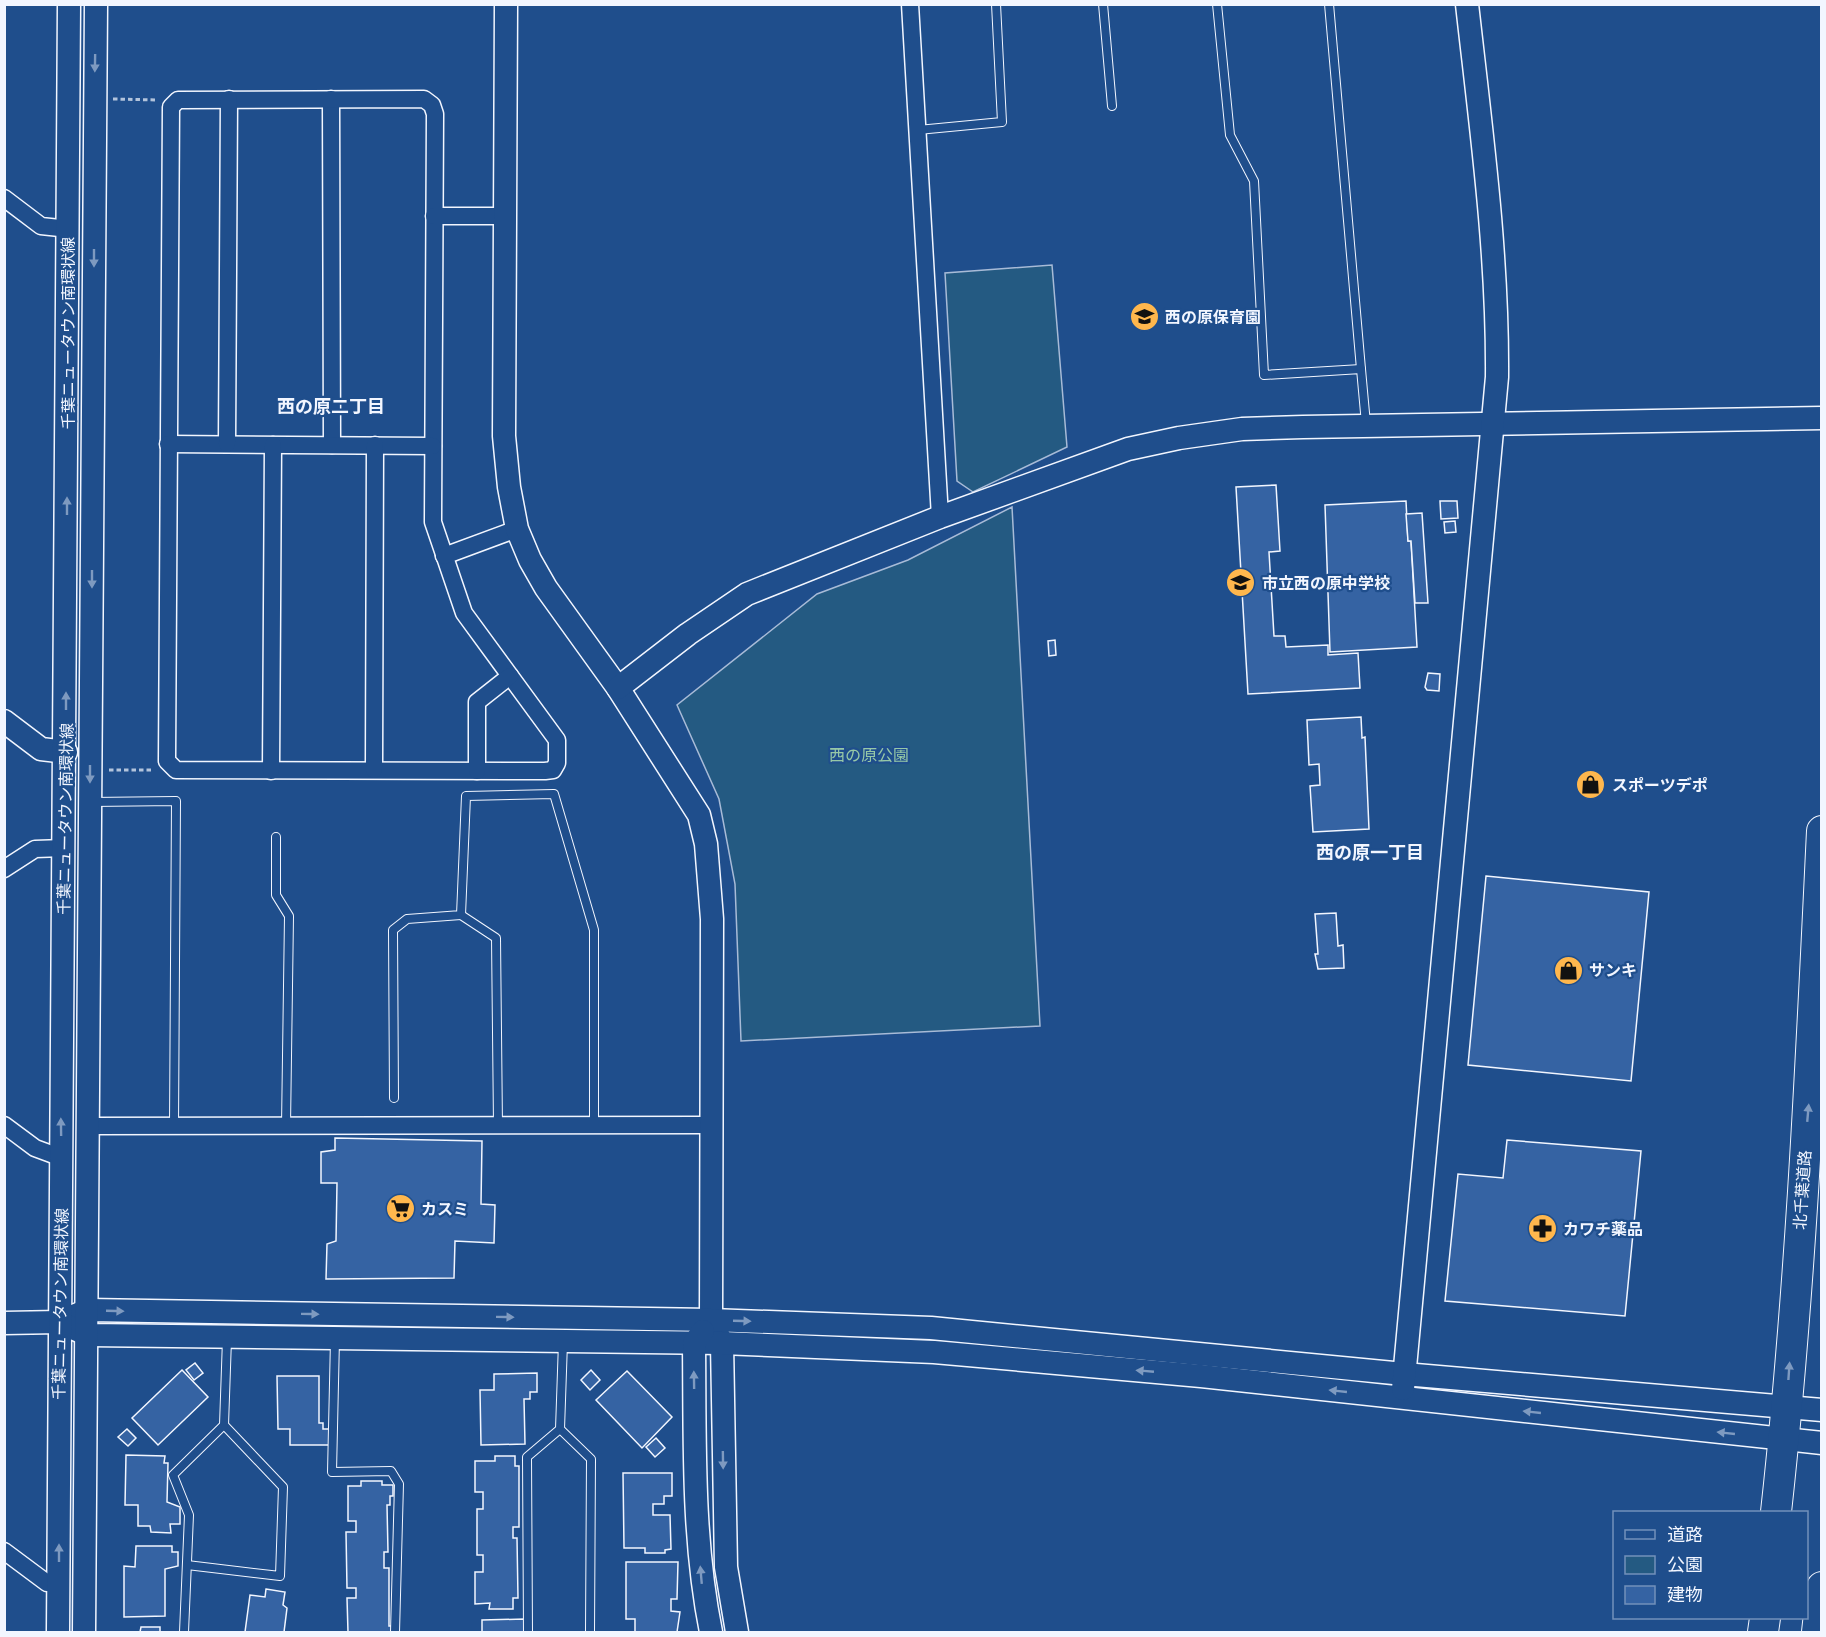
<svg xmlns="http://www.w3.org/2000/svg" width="1826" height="1637" font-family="'Nunito Sans','Noto Sans JP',sans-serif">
	<rect width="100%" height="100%" fill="#1f4e8c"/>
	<g fill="#245a82" stroke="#a8bbd7" stroke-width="1.5">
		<polygon points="1052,265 1067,447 973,492 957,481 945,273"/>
		<polygon points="1012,507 1040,1026 741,1041 735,884 719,799 677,705 817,594 908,560"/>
	</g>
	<g fill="#3563a3" stroke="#f2f6ff" stroke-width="1.5">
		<polygon points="1276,485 1280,551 1269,552 1274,636 1285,636 1286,647 1328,645 1328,655 1358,653 1360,688 1248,694 1236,487"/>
		<polygon points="1406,501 1408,541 1411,541 1417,647 1330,652 1325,505"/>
		<polygon points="1440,501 1457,501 1458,518 1441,519"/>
		<polygon points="1422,513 1428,603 1415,603 1411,541 1408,541 1406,514"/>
		<polygon points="1455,521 1456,532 1445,533 1444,522"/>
		<polygon points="1055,640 1056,655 1049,656 1048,641"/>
		<polygon points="1428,673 1440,674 1439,691 1427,690 1425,687"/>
		<polygon points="1361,717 1362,738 1365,737 1369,829 1313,832 1310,786 1320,785 1319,764 1309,765 1307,720"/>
		<polygon points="1486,876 1649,892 1631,1081 1468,1065"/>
		<polygon points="1336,913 1338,946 1343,945 1344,968 1318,969 1315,954 1318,954 1315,914"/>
		<polygon points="335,1138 482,1141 481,1204 495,1205 494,1243 455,1241 454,1278 326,1279 327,1244 336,1241 337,1183 321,1183 321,1152 335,1150"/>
		<polygon points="1507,1140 1641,1151 1625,1316 1445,1301 1458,1174 1503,1178"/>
		<polygon points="195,1363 203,1373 194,1380 186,1370"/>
		<polygon points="182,1370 208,1397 158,1445 132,1418"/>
		<polygon points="591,1370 600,1380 590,1390 581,1380"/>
		<polygon points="627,1371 672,1417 642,1448 596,1400"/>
		<polygon points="537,1373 537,1392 530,1392 530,1399 524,1399 525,1444 481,1445 480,1390 494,1390 494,1374"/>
		<polygon points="277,1376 319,1376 319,1423 323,1423 323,1429 329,1429 329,1445 290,1445 290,1429 278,1429"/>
		<polygon points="127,1429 136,1438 128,1446 118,1437"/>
		<polygon points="656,1438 665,1448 655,1457 646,1447"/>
		<polygon points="126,1455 165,1456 164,1463 168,1463 167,1502 180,1507 180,1524 170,1524 171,1533 151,1532 150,1526 138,1526 138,1505 125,1505"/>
		<polygon points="495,1456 515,1456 515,1466 519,1466 519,1527 513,1527 513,1538 517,1538 518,1598 513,1598 513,1609 489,1609 490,1603 475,1604 475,1572 483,1572 483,1555 477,1555 477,1509 483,1509 483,1492 475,1492 475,1461 495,1461"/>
		<polygon points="623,1473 672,1473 672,1496 664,1496 664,1504 653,1504 653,1515 670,1515 671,1549 665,1550 665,1553 645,1553 645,1548 624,1548"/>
		<polygon points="361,1481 382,1481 382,1485 393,1485 393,1496 390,1496 390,1505 387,1505 388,1552 384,1552 384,1568 389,1568 389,1626 392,1626 392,1632 348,1632 347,1598 356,1598 356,1588 347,1588 346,1532 356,1532 356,1521 348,1521 348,1486 361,1486"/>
		<polygon points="136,1546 172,1546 172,1552 178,1552 178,1566 165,1569 165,1616 124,1617 124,1566 135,1567"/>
		<polygon points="626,1562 678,1562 677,1599 671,1599 671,1611 680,1612 677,1632 635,1632 635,1619 626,1619"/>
		<polygon points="266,1589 285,1592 283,1605 287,1608 284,1632 245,1632 250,1595 265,1597"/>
		<polygon points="524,1619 525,1632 482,1632 482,1620"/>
		<polygon points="141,1627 160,1627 160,1632 123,1632 140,1632"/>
	</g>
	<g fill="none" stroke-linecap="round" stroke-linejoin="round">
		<defs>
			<g id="lane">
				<polyline points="1103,4 1112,106"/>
				<polyline points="1217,4 1230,135 1254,181 1264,375 1361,369 1366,424"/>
				<polyline points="1329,4 1361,369"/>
				<polyline points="918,130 1002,122 996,4"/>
				<polyline points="91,802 176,801 174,1126"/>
				<polyline points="276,837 276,895 289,916 286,1126"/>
				<polyline points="461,915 496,938 498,1126"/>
				<polyline points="394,1098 393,930 407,919 461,915 466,796 554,794 594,930 594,1125"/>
				<polyline points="335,1339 332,1472 391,1471 399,1484 395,1632"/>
				<polyline points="560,1429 591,1459 590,1632"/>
				<polyline points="187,1565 280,1576 283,1487 224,1425"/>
				<polyline points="184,1632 189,1515 173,1475 224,1425 227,1339"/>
				<polyline points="528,1632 527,1457 560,1429 563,1342"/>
			</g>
			<g id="street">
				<polyline points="910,4 940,517"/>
				<polyline points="331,99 332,445"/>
				<polygon points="424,99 432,105 435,114 433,522 464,613 557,740 557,763 553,770 545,771 176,770 167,761 171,107 178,100"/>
				<polyline points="4,198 41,226 69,229"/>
				<polyline points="434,216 505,216"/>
				<polyline points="168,444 433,446"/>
				<polyline points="227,444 229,99"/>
				<polyline points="444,556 517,529"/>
				<polyline points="374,770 375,445"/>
				<polyline points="271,771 273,445"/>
				<polyline points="477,771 477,702 510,676"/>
				<polyline points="4,869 35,849 64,848"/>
				<polyline points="4,1125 35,1148 62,1158"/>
				<polyline points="88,1126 711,1125"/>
				<polyline points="4,1551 47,1583 59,1583"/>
			</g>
			<g id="secondary">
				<polyline points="506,4 504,436 509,487 517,529 530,560 546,588 618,688 699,815 706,844 712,919 711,1320 722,1343 726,1567 737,1632"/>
				<polyline points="618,688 688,634 747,594 940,517 1128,449 1179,438 1242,429 1303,427 1822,418"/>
				<polyline points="4,721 41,749 66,752"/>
				<polyline points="59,1322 88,1310 711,1320 931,1328 1404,1374 1822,1410"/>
				<polyline points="4,1323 59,1322 88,1335 722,1343 934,1352 1201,1376 1822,1443"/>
				<path d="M703 1331 694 1343C695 1440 692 1538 711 1632"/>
				<path d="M1403 1389 1497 377C1498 252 1481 129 1467 4"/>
				<polyline points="58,1632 69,4"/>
				<polyline points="84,1632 96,4"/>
			</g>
			<g id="highway">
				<path d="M1776 1512C1801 1286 1811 1058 1822 831"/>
				<polyline points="1763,1632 1765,1618"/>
				<polyline points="1817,1632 1822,1587"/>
			</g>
		</defs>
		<use href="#lane" stroke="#f2f6ff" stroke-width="10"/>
		<use href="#street" stroke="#f2f6ff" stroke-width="19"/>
		<use href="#secondary" stroke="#f2f6ff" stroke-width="25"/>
		<use href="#highway" stroke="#f2f6ff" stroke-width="32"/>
		<g stroke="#b3c4dc" stroke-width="3" stroke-dasharray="4.5 3" stroke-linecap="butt">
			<polyline points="113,99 158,100"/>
			<polyline points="109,770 154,770"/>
		</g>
		<use href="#lane" stroke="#1f4e8c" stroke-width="8"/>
		<use href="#street" stroke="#1f4e8c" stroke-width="16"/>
		<use href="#secondary" stroke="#1f4e8c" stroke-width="22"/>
		<use href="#highway" stroke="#1f4e8c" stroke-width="30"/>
	</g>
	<defs><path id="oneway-solid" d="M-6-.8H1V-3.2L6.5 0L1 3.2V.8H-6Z" transform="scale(1.5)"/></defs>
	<g fill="#7e9ac0">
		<use href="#oneway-solid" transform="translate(95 63) rotate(91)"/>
		<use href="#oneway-solid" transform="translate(94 258) rotate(90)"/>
		<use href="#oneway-solid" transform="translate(67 506) rotate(-90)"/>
		<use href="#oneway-solid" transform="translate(92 579) rotate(90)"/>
		<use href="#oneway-solid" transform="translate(66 701) rotate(-90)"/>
		<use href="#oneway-solid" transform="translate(90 774) rotate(90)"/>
		<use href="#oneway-solid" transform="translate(1808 1113) rotate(-85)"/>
		<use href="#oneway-solid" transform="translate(61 1127) rotate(-91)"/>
		<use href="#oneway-solid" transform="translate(115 1311) rotate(2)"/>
		<use href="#oneway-solid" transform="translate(310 1314) rotate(1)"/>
		<use href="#oneway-solid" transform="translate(505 1317) rotate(1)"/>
		<use href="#oneway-solid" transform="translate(742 1321) rotate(2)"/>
		<use href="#oneway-solid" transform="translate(1145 1371) rotate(-175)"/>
		<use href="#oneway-solid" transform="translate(1789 1371) rotate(-86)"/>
		<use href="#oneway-solid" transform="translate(694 1380) rotate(-91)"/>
		<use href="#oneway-solid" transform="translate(1338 1391) rotate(-174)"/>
		<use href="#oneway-solid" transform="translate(1532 1412) rotate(-174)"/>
		<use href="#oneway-solid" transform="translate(1726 1433) rotate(-174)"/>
		<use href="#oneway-solid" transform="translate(723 1460) rotate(89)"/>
		<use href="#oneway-solid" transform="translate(59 1553) rotate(-90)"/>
		<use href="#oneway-solid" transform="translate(701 1575) rotate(-95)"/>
	</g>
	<defs>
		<symbol id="school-disc" viewBox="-11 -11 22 22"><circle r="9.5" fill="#ffb74d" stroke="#1f4e8c"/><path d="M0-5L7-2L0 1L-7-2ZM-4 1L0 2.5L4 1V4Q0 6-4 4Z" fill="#111"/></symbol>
		<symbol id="shop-disc" viewBox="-11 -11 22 22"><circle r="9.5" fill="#ffb74d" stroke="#1f4e8c"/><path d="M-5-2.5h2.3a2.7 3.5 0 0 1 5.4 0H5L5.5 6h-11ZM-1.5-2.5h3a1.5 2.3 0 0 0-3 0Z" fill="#111"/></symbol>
		<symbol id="supermarket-disc" viewBox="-11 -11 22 22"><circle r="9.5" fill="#ffb74d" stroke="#1f4e8c"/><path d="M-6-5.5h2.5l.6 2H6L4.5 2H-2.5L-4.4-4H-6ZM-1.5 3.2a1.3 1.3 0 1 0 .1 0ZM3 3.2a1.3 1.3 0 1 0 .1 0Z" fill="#111"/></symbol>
		<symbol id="pharmacy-disc" viewBox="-11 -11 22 22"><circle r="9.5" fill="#ffb74d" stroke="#1f4e8c"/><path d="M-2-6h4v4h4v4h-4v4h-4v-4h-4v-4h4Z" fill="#111"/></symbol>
	</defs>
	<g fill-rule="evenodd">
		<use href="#school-disc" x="1128" y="300" width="33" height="33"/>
		<use href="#school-disc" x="1224" y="566" width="33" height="33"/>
		<use href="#shop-disc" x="1574" y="768" width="33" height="33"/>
		<use href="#shop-disc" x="1552" y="954" width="33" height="33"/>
		<use href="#supermarket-disc" x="384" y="1192" width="33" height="33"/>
		<use href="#pharmacy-disc" x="1526" y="1212" width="33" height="33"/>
	</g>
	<g text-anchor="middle" stroke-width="4.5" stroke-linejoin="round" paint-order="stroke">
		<g font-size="16" font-weight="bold" fill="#f2f6ff" stroke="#1f4e8c" text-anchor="start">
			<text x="1165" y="323">西の原保育園</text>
			<text x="1262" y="589">市立西の原中学校</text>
			<text x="1612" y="791">スポーツデポ</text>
			<text x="1589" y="976">サンキ</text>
			<text x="421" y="1215">カスミ</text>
			<text x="1563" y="1235">カワチ薬品</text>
		</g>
		<g font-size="16" fill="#f2f6ff" stroke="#1f4e8c">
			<text transform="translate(68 333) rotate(-90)" y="6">千葉ニュータウン南環状線</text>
			<text transform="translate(65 819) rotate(-89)" y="6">千葉ニュータウン南環状線</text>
			<text transform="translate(1802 1190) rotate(-86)" y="6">北千葉道路</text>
			<text transform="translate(60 1304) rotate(-89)" y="6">千葉ニュータウン南環状線</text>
		</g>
		<g font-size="16" fill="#97c8a6" stroke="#1f4e8c">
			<text x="869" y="761">西の原公園</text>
		</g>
		<g font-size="18" font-weight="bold" fill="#f2f6ff" stroke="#1f4e8c">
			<text x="331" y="413">西の原二丁目</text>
			<text x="1370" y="859">西の原一丁目</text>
		</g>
	</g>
	<rect width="1826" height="1637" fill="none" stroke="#f2f6ff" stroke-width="12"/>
	<rect x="1613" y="1511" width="195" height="108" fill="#1f4e8c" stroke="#7391ba" stroke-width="1.5"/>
	<rect x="1625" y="1530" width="30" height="9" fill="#1f4e8c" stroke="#7391ba" stroke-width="1.5"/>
	<text x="1667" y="1541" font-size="18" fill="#f2f6ff">道路</text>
	<rect x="1625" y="1556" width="30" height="18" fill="#245a82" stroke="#7391ba" stroke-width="1.5"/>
	<text x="1667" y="1571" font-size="18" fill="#f2f6ff">公園</text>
	<rect x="1625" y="1586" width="30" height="18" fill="#3563a3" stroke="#7391ba" stroke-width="1.5"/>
	<text x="1667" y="1601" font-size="18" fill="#f2f6ff">建物</text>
</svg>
